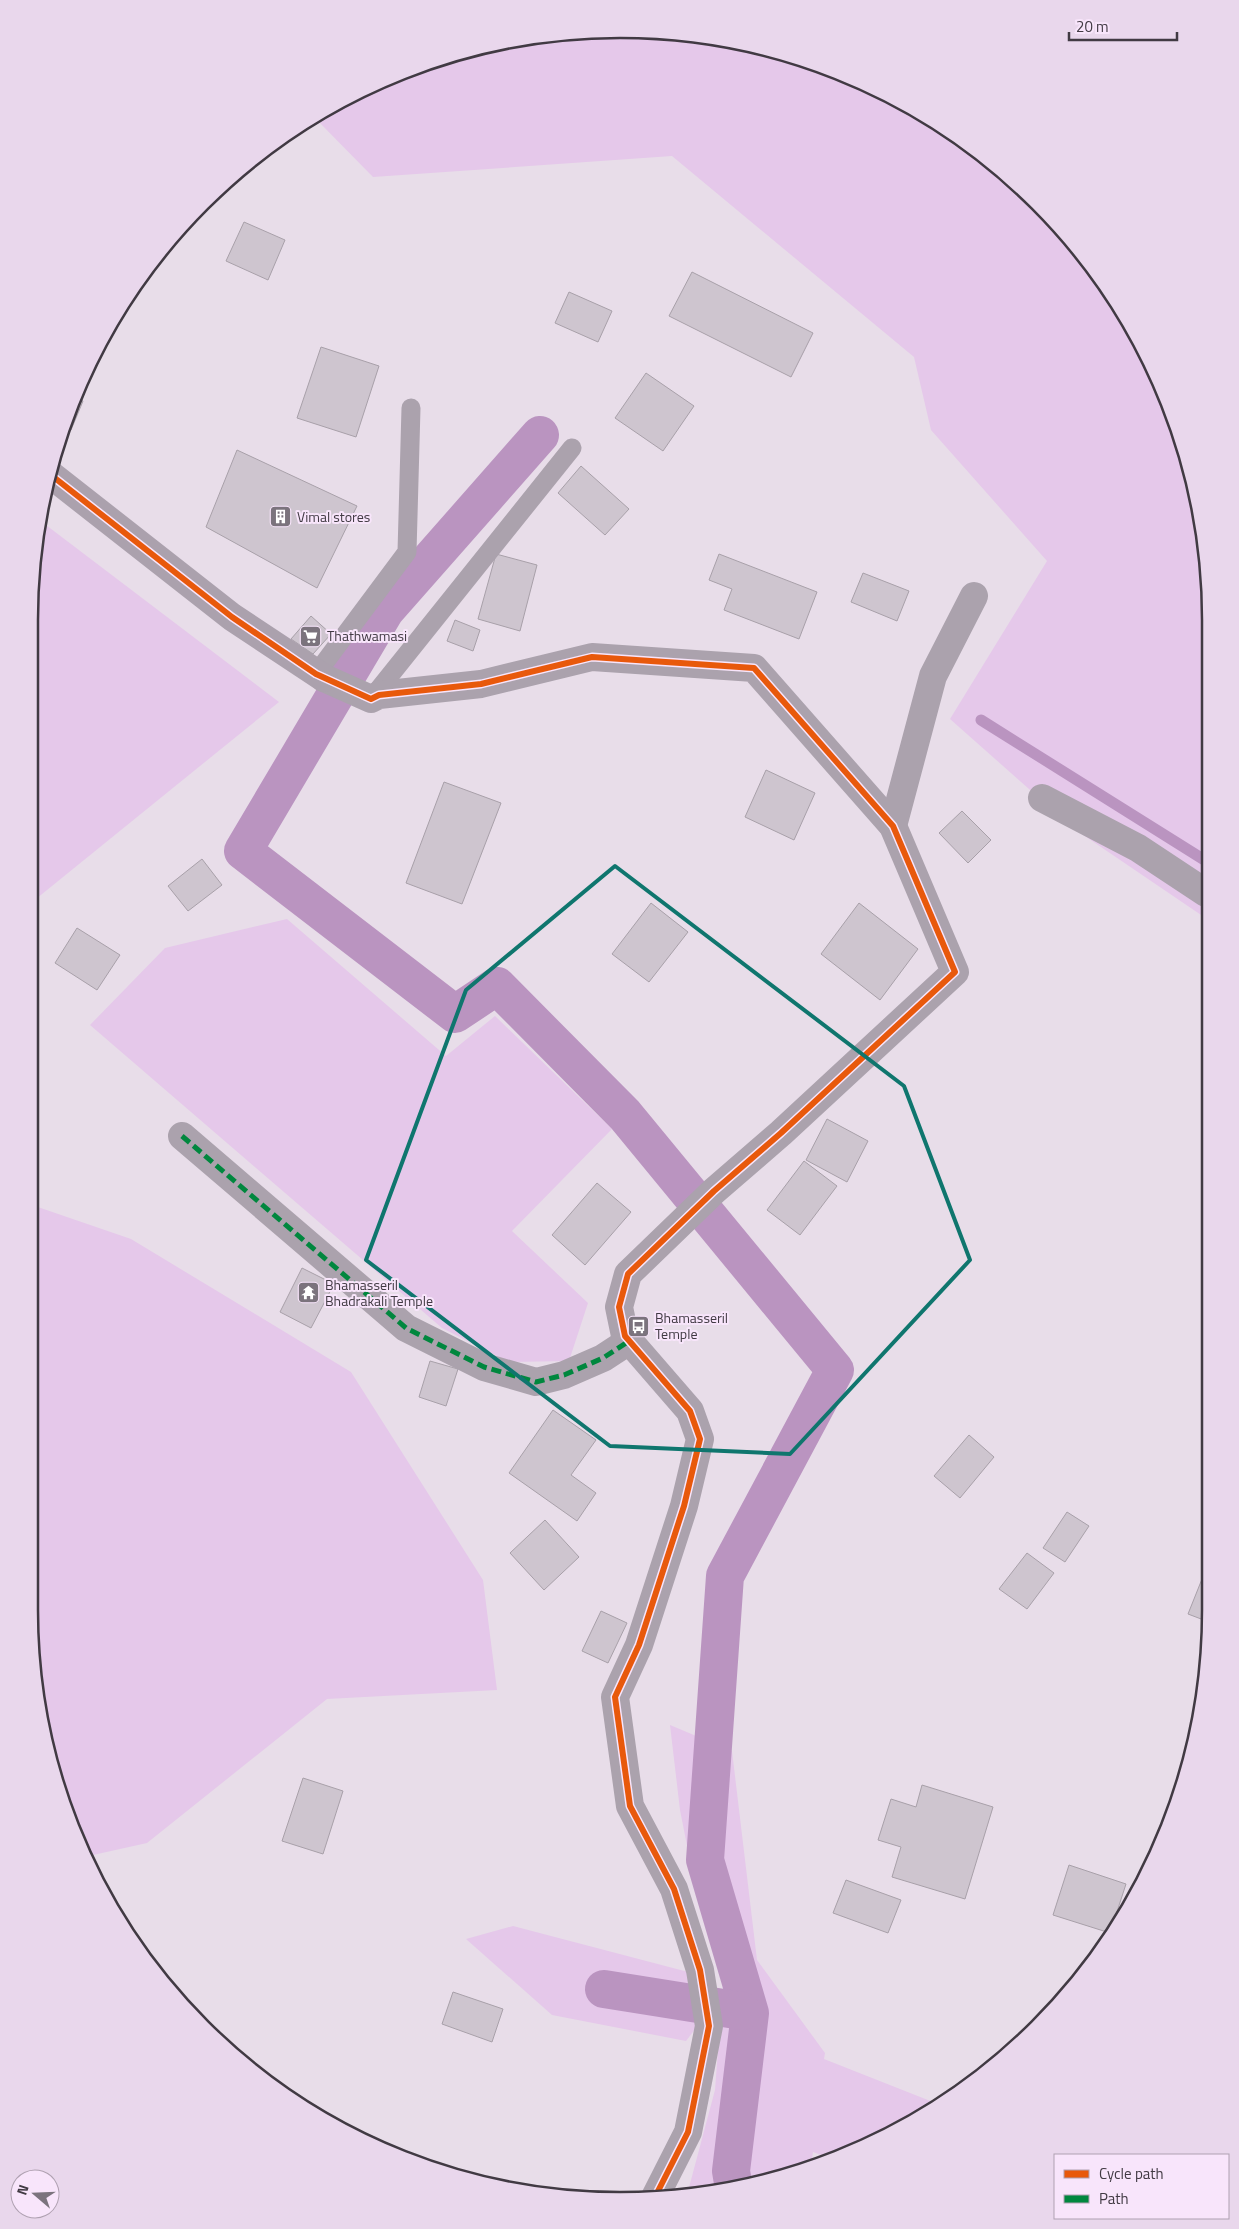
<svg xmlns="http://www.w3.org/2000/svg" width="1239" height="2229" font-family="'Titillium Web',sans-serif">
	<rect width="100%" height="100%" fill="#e8dde9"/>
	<g fill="#e5c8ea">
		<polygon points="581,30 697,34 810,60 915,108 1037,202 1111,292 1179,429 1205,543 1207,919 1073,828 950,719 1047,561 931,430 914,357 672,156 373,177 314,117 358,90 467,49"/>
		<polygon points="42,522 279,702 31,903 30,581"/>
		<polygon points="287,919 446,1056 495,1016 612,1129 512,1231 588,1303 569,1361 509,1362 442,1328 90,1025 165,948"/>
		<polygon points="32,1205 131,1239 351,1372 483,1580 497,1690 327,1699 147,1843 84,1857 60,1799 34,1687"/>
		<polygon points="670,1725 732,1751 757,1960 825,2053 824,2059 938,2104 915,2121 845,2155 832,2159 813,2152 811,2166 735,2189 687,2195 715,2090 723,1984 712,1922 691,1866 680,1810"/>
		<polygon points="513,1926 692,1973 699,2024 686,2041 552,2015 466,1939"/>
	</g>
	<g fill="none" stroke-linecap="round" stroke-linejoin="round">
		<polyline stroke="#ba94c0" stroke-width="11" points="981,720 1206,861"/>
		<g stroke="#ba94c0" stroke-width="38">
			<polyline points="540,435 385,611 243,851 455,1014 497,986 625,1115 835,1370 725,1576 705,1860 750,2013 731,2171 734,2189"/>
			<polyline points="604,1989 742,2011"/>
		</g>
	</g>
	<g fill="#cec5cf" stroke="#a8a0a9">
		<polygon points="244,222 285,240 268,280 226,261"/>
		<polygon points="692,272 813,333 791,377 669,316"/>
		<polygon points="569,292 612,311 598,342 555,323"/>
		<polygon points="321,347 379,366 356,437 297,418"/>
		<polygon points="646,373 694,406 663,451 615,418"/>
		<polygon points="75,398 83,401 71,430 62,426"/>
		<polygon points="237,450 357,506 317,588 206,527"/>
		<polygon points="581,466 629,509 605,535 558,493"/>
		<polygon points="496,554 537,565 520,631 478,619"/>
		<polygon points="719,554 817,592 799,639 724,610 732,589 709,580"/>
		<polygon points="863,573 909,591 897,621 851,602"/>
		<polygon points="311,616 331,634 313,654 291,639"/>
		<polygon points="455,620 480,630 473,651 447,641"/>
		<polygon points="766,770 815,793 794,840 745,817"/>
		<polygon points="444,782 501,803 462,904 406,883"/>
		<polygon points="962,811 991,840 968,863 939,833"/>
		<polygon points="202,859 222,885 188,911 168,886"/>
		<polygon points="651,903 688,932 649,982 612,954"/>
		<polygon points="859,903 918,949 880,1000 821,954"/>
		<polygon points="77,928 120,955 97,990 55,963"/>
		<polygon points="827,1119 868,1141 847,1182 806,1160"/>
		<polygon points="804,1161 837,1186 800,1235 767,1210"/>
		<polygon points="597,1183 631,1212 585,1265 552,1235"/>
		<polygon points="302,1268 334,1284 311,1328 280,1312"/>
		<polygon points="430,1361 458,1369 446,1406 419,1397"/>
		<polygon points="553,1410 596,1440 571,1475 596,1493 577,1521 509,1473"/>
		<polygon points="969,1435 994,1457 960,1498 934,1476"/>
		<polygon points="1067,1512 1089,1526 1065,1562 1043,1548"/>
		<polygon points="545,1520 579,1557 544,1590 510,1553"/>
		<polygon points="1027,1553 1054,1573 1027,1609 999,1589"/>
		<polygon points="1208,1564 1209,1564 1209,1622 1188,1614"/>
		<polygon points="601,1611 627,1623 608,1663 582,1651"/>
		<polygon points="303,1778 343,1791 323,1854 282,1841"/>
		<polygon points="922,1785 993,1807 965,1899 892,1877 901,1847 878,1840 891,1799 916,1807"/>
		<polygon points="1069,1865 1126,1884 1110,1933 1053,1915"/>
		<polygon points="846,1880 901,1900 888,1933 833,1913"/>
		<polygon points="453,1992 503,2009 492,2042 442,2024"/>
	</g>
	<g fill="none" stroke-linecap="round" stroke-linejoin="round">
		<g stroke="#aba2ad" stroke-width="19">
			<polyline points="316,674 407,552 411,408"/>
			<polyline points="371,699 572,448"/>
		</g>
		<g stroke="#aba2ad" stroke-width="28">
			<polyline points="324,678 371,699 379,695 481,684 592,657 754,668 893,826 955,972 781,1133 714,1191 628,1274 619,1307 625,1336 690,1411 700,1439 684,1506 639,1645 615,1697 630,1806 674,1889 700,1970 709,2026 688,2132 654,2199"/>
			<polyline points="1042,798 1138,848 1206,893"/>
			<polyline points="893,826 933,676 974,596"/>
			<polyline points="182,1136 406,1328 484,1367 536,1382 564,1375 603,1358 629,1341"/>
		</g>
		<polyline stroke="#aba1ad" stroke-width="28" points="51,475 232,617 324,678"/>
		<polyline stroke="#00873e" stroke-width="5" stroke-dasharray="10 5" stroke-linecap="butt" points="182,1136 406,1328 484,1367 536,1382 564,1375 603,1358 629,1341"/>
		<defs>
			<polyline id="cycleway" points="51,475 232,617 316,674 371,699 379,695 481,684 592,657 754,668 893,826 955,972 781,1133 714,1191 628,1274 619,1307 625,1336 690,1411 700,1439 684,1506 639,1645 615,1697 630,1806 674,1889 700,1970 709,2026 688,2132 654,2199"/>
		</defs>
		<use href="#cycleway" stroke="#f8e5fb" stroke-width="9"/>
		<use href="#cycleway" stroke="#e8590c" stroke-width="6"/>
	</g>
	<path fill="none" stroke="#0f766e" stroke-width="4" stroke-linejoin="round" d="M615 866 904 1086 970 1260 790 1454 610 1446 366 1260 466 990Z"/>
	<defs>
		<symbol id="building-square" viewBox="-11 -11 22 22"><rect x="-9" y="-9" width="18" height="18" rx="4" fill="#7b737d" stroke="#f8e5fb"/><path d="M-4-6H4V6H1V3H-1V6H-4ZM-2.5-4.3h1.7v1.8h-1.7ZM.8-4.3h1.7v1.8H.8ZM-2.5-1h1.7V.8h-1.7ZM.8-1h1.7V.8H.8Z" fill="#fff"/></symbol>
		<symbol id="supermarket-square" viewBox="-11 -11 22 22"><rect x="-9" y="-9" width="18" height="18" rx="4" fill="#7b737d" stroke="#f8e5fb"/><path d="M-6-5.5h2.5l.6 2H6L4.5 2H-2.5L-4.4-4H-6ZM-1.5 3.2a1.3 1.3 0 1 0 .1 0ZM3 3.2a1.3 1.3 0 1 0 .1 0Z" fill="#fff"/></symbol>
		<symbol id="temple-square" viewBox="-11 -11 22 22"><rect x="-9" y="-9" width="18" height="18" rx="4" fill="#7b737d" stroke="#f8e5fb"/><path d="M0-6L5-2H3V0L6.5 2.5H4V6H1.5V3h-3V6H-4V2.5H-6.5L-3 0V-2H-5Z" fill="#fff"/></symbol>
		<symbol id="bus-square" viewBox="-11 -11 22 22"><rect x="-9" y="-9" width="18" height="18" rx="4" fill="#7b737d" stroke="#f8e5fb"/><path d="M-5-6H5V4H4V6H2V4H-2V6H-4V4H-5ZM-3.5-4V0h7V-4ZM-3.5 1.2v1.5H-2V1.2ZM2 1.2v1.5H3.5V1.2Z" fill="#fff"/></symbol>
	</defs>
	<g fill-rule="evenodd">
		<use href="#building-square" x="268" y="504" width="25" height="25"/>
		<use href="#supermarket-square" x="298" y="624" width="25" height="25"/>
		<use href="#temple-square" x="296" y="1280" width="25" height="25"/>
		<use href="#bus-square" x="626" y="1314" width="25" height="25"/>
	</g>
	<g text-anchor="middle" stroke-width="4" stroke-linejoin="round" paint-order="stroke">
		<g font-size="14" fill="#413a43" stroke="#f8e5fb" text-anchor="start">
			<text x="297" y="522">Vimal stores</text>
			<text x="327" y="641">Thathwamasi</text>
			<text x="325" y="1290">Bhamasseril<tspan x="325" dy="16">Bhadrakali Temple</tspan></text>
			<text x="655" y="1323">Bhamasseril<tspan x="655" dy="16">Temple</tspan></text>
		</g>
	</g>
	<path d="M0 0H1239V2229H0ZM620 38H620A582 582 0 0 1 1202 620V1610A582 582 0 0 1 620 2192H620A582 582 0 0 1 38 1610V620A582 582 0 0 1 620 38Z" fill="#e9d7ec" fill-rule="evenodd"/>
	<path fill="none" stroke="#413a43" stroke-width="2.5" d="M620 38H620A582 582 0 0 1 1202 620V1610A582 582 0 0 1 620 2192H620A582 582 0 0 1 38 1610V620A582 582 0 0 1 620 38Z"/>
	<rect x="1054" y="2154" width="175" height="65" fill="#f8e5fb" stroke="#afa1b1"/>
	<rect x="1064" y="2170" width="25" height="8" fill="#e8590c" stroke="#afa1b1"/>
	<text x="1099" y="2179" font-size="15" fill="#413a43">Cycle path</text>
	<rect x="1064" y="2195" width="25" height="8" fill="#00873e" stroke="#afa1b1"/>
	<text x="1099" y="2204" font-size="15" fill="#413a43">Path</text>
	<g transform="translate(35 2194) rotate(289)"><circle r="24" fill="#f8e5fb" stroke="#afa1b1"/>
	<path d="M0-4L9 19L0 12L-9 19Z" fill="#7b737d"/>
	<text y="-8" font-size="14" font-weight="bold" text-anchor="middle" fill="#413a43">N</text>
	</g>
	<path d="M1069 32v8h108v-8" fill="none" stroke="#413a43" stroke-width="2.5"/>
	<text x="1076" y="32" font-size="15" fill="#413a43" stroke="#f8e5fb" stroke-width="4" paint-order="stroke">20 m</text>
</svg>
